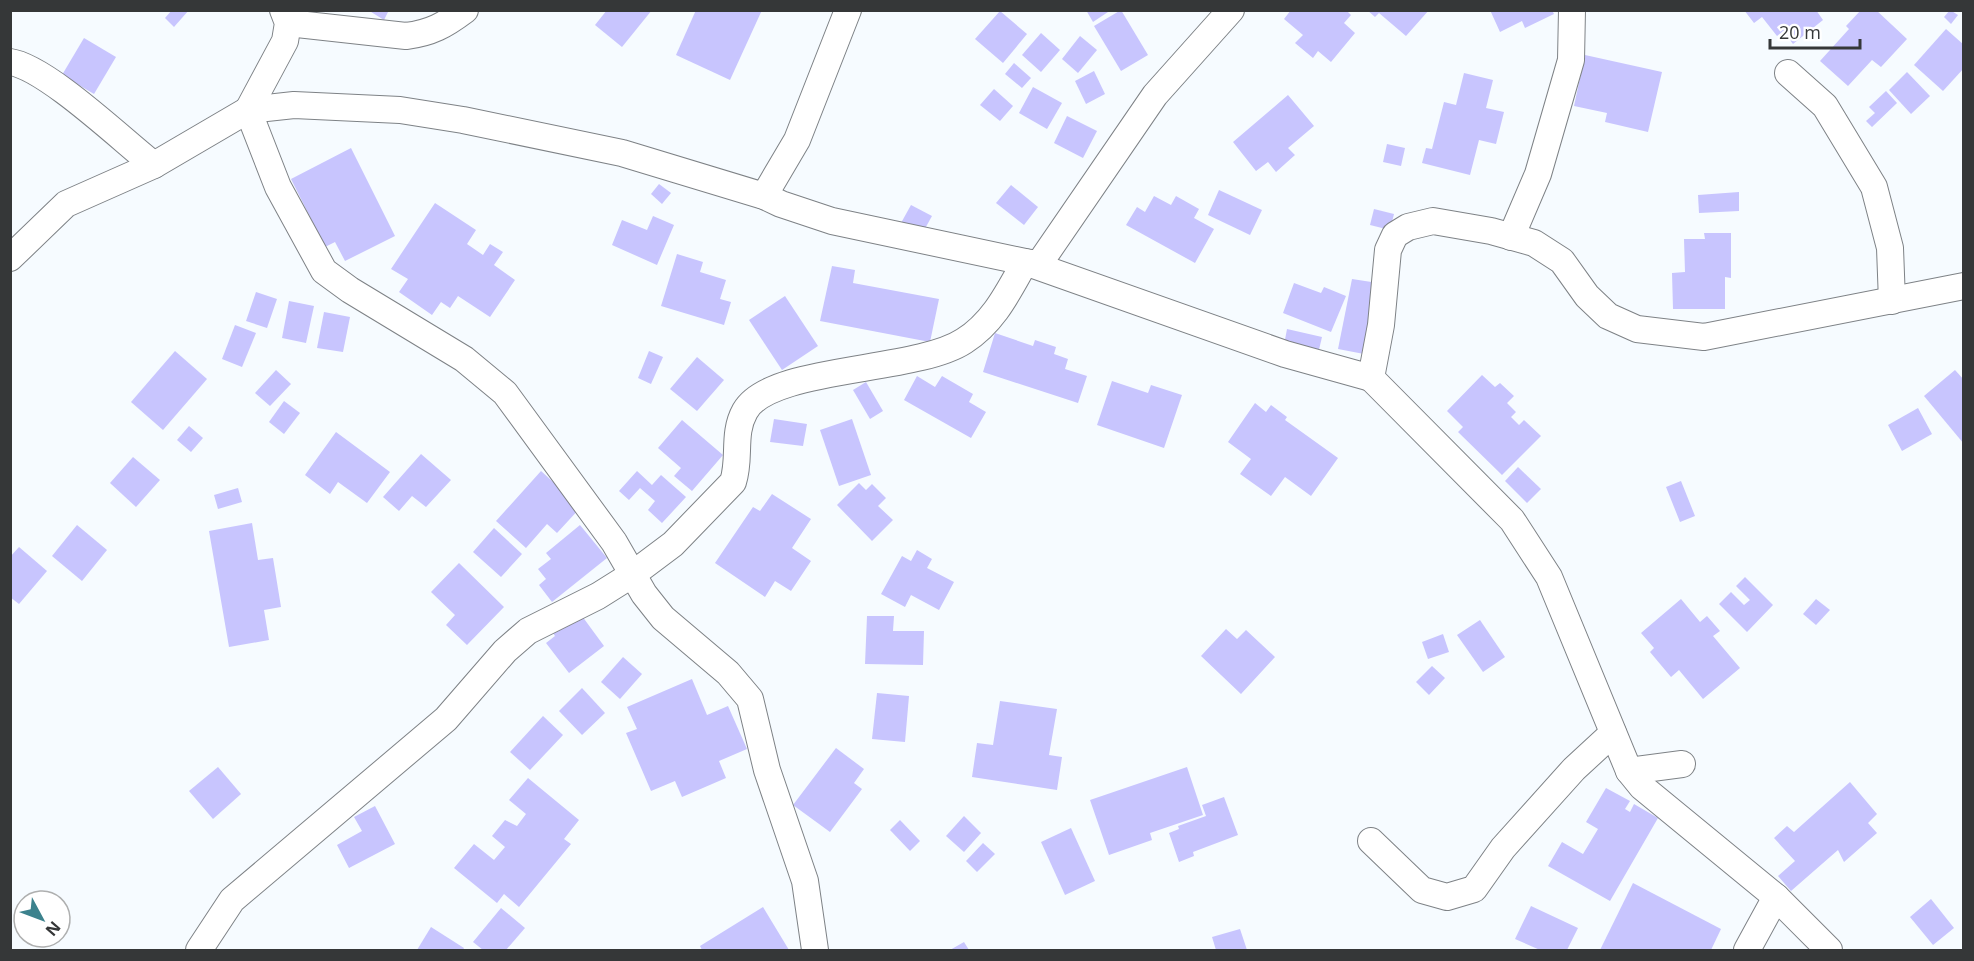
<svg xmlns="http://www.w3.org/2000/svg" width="1974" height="961" font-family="'Open Sans',sans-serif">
	<rect width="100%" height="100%" fill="#f6fbff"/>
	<g fill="#c8c5fe">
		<polygon points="172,10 189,10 174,27 165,18"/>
		<polygon points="368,10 389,10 384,20"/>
		<polygon points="607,10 652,10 622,47 595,25"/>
		<polygon points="696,10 762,10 730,80 676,55"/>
		<polygon points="1086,10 1111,10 1093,22"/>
		<polygon points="1121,10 1148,55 1121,71 1094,26"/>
		<polygon points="1291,10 1346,10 1351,15 1344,23 1355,33 1331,62 1318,51 1313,58 1295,43 1303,35 1284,19"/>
		<polygon points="1367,10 1429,10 1406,36 1379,13 1375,17"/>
		<polygon points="1490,10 1552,10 1554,14 1525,28 1522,21 1500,32"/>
		<polygon points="1744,10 1816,10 1823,20 1793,44 1783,31 1777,36 1762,17 1754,23"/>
		<polygon points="1861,10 1876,10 1907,39 1881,67 1872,60 1848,86 1820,61 1849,29 1846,26"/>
		<polygon points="1950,10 1958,15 1951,24 1944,17"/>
		<polygon points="1000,11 1027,34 1003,63 975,39"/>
		<polygon points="1946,29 1964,45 1964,68 1943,91 1914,65"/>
		<polygon points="1041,33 1060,50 1041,72 1022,55"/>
		<polygon points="1080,36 1097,50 1078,73 1062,59"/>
		<polygon points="84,38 116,57 94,94 62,75"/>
		<polygon points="1585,55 1662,72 1648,132 1605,122 1607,113 1574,106"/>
		<polygon points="1014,63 1031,78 1022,88 1005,74"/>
		<polygon points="1094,71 1105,94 1086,104 1075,81"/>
		<polygon points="1907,72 1930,96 1911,114 1889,90"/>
		<polygon points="1464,73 1493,80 1486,108 1504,112 1496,144 1479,140 1470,175 1422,163 1426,148 1432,149 1444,102 1456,105"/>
		<polygon points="1033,87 1062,103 1047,129 1019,113"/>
		<polygon points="994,89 1013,106 1000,121 980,105"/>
		<polygon points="1886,91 1897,103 1872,127 1866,121 1875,113 1869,107"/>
		<polygon points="1288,95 1314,126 1288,148 1295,155 1276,172 1268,162 1256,171 1233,142"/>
		<polygon points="1067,116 1097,131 1083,158 1054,143"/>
		<polygon points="1387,144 1405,148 1401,166 1383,162"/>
		<polygon points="351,148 395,236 345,261 335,242 325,247 291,179"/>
		<polygon points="659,184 671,193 662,204 651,194"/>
		<polygon points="1011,185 1038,207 1024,225 996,203"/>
		<polygon points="1219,190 1262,210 1250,235 1208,215"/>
		<polygon points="1739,192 1739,211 1699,213 1698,195"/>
		<polygon points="1154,196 1171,205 1176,196 1199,209 1194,218 1214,229 1195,263 1126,225 1137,207 1145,212"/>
		<polygon points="435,203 476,230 467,244 483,255 490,244 503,252 494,265 515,280 490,317 458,296 450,308 441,302 432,315 399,292 408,279 391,269"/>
		<polygon points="911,205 932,216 922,234 901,223"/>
		<polygon points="1374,209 1394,214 1390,230 1370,225"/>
		<polygon points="653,216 674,225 657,265 612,245 622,220 647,230"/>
		<polygon points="1704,233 1731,233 1731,278 1725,277 1725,309 1673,309 1672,273 1685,272 1684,239 1705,239"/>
		<polygon points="677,254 703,262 700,272 726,280 720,299 731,302 724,325 661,306"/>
		<polygon points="832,266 855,270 853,283 939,299 930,342 820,321"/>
		<polygon points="1352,279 1378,283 1364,354 1338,349"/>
		<polygon points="1294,283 1321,293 1324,287 1346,296 1331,332 1283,313"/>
		<polygon points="256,292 277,299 267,328 246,321"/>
		<polygon points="785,296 818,346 782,370 749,320"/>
		<polygon points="289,301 314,306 306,343 282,338"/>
		<polygon points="324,312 350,317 343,352 317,348"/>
		<polygon points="235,325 256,333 242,367 222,359"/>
		<polygon points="1287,329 1322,337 1317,358 1283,350"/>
		<polygon points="995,333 1033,346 1035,340 1056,347 1054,354 1068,359 1065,369 1087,376 1078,403 983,372"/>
		<polygon points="175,351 207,379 163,430 131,402"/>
		<polygon points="649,351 663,357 651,384 638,378"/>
		<polygon points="697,357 724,380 697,411 670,389"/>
		<polygon points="276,370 291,384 270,406 255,393"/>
		<polygon points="1955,370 1964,380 1964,444 1924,396"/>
		<polygon points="1482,375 1495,387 1500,383 1514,396 1507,403 1516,412 1511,417 1519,425 1524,420 1541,436 1502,475 1458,432 1463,427 1447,411"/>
		<polygon points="917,376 935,387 942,376 973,394 969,402 986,412 971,438 904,400"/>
		<polygon points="1112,381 1148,393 1151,385 1182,395 1164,448 1097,425"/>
		<polygon points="866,382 883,411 870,419 853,390"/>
		<polygon points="284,401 300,413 284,434 269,422"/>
		<polygon points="1255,403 1266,412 1271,405 1287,417 1285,420 1338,458 1311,496 1285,477 1271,496 1240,474 1251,459 1228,442"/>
		<polygon points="1918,408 1932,434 1902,451 1888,425"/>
		<polygon points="774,419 807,424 803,446 770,442"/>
		<polygon points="852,419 871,475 839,486 820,430"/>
		<polygon points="682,420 723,455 692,491 674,476 681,468 658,448"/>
		<polygon points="189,426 203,438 191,452 177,440"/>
		<polygon points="336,432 390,472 367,503 338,482 330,494 305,475"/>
		<polygon points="421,454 451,480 426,507 412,496 399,511 383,497"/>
		<polygon points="133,457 160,480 136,507 110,483"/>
		<polygon points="1518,467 1541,489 1527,503 1505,481"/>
		<polygon points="541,471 581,507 557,533 547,524 526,548 496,521"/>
		<polygon points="637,471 652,485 661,475 686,497 662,523 648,510 655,501 640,488 629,500 619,491"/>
		<polygon points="1681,481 1695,516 1680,522 1666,487"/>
		<polygon points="859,483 866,490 872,484 886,498 878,506 893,520 872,541 837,505"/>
		<polygon points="238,488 242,502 218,509 214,495"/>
		<polygon points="772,494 811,519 792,548 811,561 791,591 775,581 765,597 715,563 753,507 760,511"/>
		<polygon points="252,523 258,560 273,558 281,607 264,610 269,640 229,647 209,531"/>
		<polygon points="77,525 107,550 82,581 52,556"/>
		<polygon points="580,525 607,558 552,602 539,585 546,579 538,569 551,559 546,553"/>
		<polygon points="494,528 522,554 501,577 473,552"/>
		<polygon points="19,547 47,571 19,604 10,597 10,557"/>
		<polygon points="917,550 932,559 927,568 954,582 939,610 911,595 905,607 881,594 902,556 911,561"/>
		<polygon points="459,563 504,607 467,645 446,625 455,615 431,592"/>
		<polygon points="1745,577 1773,605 1747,632 1719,604 1731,592 1744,605 1750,600 1736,586"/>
		<polygon points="1681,599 1700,622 1707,616 1720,631 1713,636 1740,668 1703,699 1679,670 1671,677 1650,652 1654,648 1641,633"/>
		<polygon points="1816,599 1830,610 1816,625 1803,614"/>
		<polygon points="582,616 604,646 569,673 546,643 555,636 551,630 566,618 571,625"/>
		<polygon points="867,616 894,616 893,631 924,631 923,665 865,664"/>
		<polygon points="1480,620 1505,657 1483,672 1457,635"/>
		<polygon points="1226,629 1237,639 1246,630 1275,657 1241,694 1201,656"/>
		<polygon points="1443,634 1449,652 1428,659 1422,642"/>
		<polygon points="623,657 642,674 620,699 601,682"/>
		<polygon points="1432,666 1445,678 1429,695 1416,682"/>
		<polygon points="692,679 707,715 728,706 747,749 719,761 726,778 682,797 675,781 651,791 626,733 637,729 627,707"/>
		<polygon points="582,688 605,713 582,735 559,711"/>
		<polygon points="877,693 909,696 905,742 872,739"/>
		<polygon points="1000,701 1057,709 1049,755 1062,757 1057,790 972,777 977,743 993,745"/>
		<polygon points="543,716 563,735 530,770 510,752"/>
		<polygon points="836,748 864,769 854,783 862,789 830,832 793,805"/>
		<polygon points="218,767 241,794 213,819 189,791"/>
		<polygon points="1187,767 1203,815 1150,833 1152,840 1109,855 1090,800"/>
		<polygon points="528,778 579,820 564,839 571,844 519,907 504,894 497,903 454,868 474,844 494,860 505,847 492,836 505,820 517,826 526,814 509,800"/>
		<polygon points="1850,782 1877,814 1868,823 1877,833 1844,862 1838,850 1791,891 1778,876 1795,861 1774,838 1787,826 1794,832"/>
		<polygon points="1606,788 1630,801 1625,809 1630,812 1634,804 1658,818 1610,901 1548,866 1562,842 1583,854 1598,829 1586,822"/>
		<polygon points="1224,797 1238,835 1193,852 1194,856 1179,862 1169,833 1179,829 1178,826 1206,816 1202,805"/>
		<polygon points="375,806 395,844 349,868 337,845 362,831 354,817"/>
		<polygon points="964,816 981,833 964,852 946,836"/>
		<polygon points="900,820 920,841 910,851 890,830"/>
		<polygon points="1071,828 1095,881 1065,895 1041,842"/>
		<polygon points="983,843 995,854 977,872 966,861"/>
		<polygon points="1633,883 1721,929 1711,950 1600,950"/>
		<polygon points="1931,899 1954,928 1933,945 1910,917"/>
		<polygon points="1531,906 1578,928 1567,950 1540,950 1515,939"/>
		<polygon points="763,907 789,950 702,950 700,946"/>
		<polygon points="501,908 525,928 506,950 483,950 473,942"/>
		<polygon points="431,927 464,948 463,950 417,950"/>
		<polygon points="1240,929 1247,950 1216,950 1212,937"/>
		<polygon points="964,942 969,950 950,950"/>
	</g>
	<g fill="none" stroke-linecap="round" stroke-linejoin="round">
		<defs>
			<g id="minor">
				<polyline points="283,10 288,23 285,41 248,110 278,187 324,271 350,290 464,359 505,393 614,542 644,594 663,618 728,673 750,699 767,770 805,881 815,950"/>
				<path d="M288 23 406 36C431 33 445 25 465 10"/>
				<path d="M10 62C46 67 122 140 154 165"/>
				<polyline points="1788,73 1825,106 1874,187 1890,248 1892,301"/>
				<polyline points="764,196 797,140 848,10"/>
				<polyline points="1511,237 1538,174 1571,60 1572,10"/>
				<polyline points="10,258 66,204 154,165 248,110 294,105 400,110 463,120 622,153 764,196 781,204 832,221 1025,262 1285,354 1371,378 1381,325 1388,250 1395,235 1408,227 1433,221 1491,231 1534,243 1562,261 1587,296 1608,316 1637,329 1704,337 1964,286"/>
				<polyline points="1371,378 1512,520 1549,577 1629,771 1642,787 1776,897 1829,950"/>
				<polyline points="1629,771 1682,764"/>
				<polyline points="1371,841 1422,890 1447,897 1474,889 1503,848 1574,769 1613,733"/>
				<path d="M199 950 232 900 446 719 505 651 528 631 598 596 633 574 673 544 733 482C741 458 732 434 745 411 770 366 915 373 964 341 994 322 1008 292 1025 262L1039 264 1155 95 1231 10"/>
				<polyline points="1747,950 1776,897"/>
			</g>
		</defs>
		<use href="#minor" stroke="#7e8286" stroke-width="28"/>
		<use href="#minor" stroke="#fff" stroke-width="26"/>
	</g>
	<rect width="1974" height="961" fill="none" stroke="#353738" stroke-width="24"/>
	<g transform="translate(42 919) rotate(131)"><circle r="28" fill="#ffffff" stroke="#aeafaf" stroke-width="1.5"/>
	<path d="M0-4.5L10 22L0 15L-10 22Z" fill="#3c828d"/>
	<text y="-9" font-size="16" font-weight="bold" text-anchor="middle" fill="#353738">N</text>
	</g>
	<path d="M1770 39v9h90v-9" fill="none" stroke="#353738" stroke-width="3"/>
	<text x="1779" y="39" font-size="18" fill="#353738" stroke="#ffffff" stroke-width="4.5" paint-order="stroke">20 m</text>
</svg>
